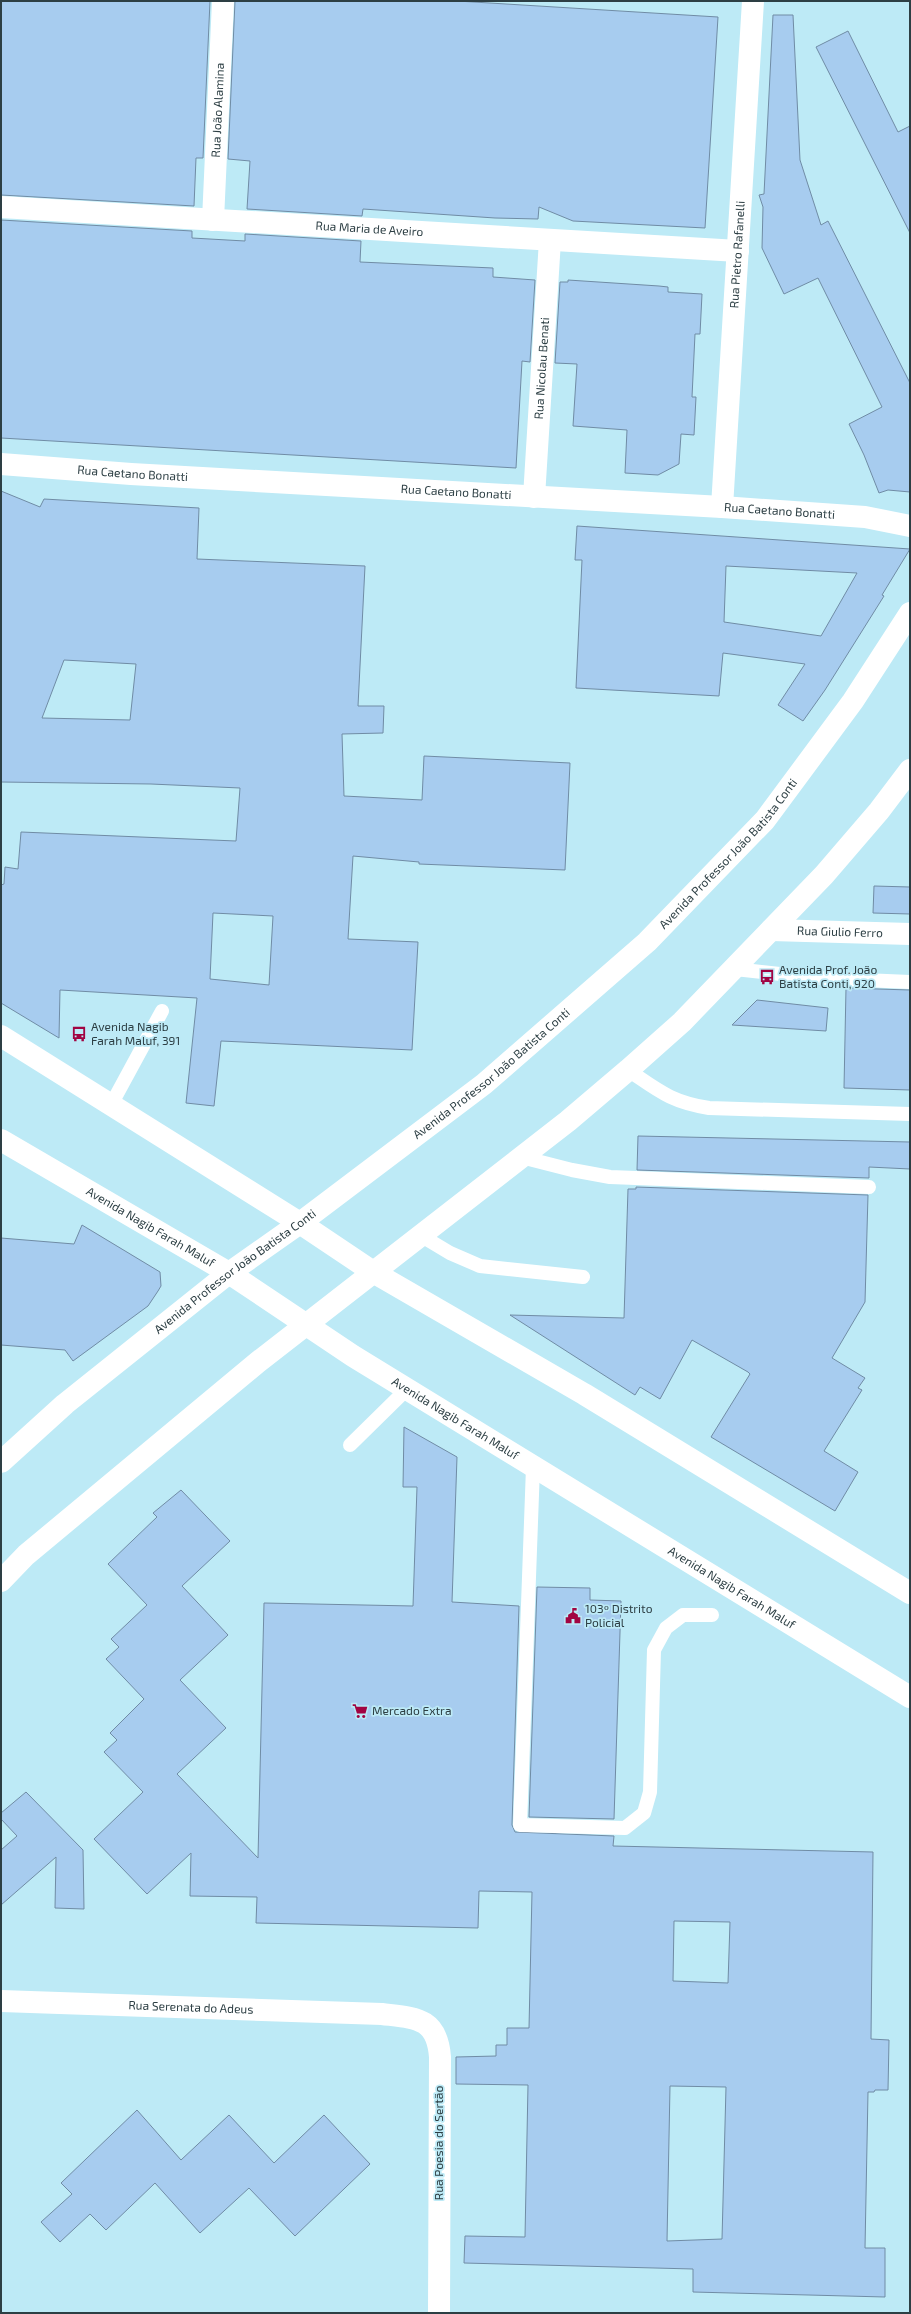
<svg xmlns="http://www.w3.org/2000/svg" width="911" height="2314" font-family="'Exo 2',sans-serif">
	<rect width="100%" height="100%" fill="#bdeaf6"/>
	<g fill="#a7ccef" stroke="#708ca5" fill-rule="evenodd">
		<polygon points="1,1 210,1 203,158 196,158 194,206 1,195"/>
		<polygon points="235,1 457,1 718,17 705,228 573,221 539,207 538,219 495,218 363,209 362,216 247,209 250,161 228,159"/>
		<polygon points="773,15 793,15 800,160 821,225 828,221 910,383 910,492 888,490 879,493 864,455 849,424 882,407 818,278 784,294 762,248 763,207 759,195 764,194"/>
		<polygon points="848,31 898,132 910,126 910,233 816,47"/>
		<polygon points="1,220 192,231 192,238 245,241 245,234 361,241 360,262 493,268 493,277 535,280 530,362 522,361 516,468 1,438"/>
		<polygon points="568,280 659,286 668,287 668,292 702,294 700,334 695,334 692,397 696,397 694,435 681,434 679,464 658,475 625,473 627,430 573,426 577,364 555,363 560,282 568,282"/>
		<path d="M1 491 40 507 44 499 199 508 197 559 365 566 358 706H384L383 733 342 734 344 796 422 800 424 756 570 763 565 870 419 864V862L353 856 348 939 418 942 412 1050 221 1041 214 1106 186 1103 197 998 60 990 59 1038 1 1003V885L4 884 5 867 18 869 21 832 236 841 240 788 151 784 1 782ZM64 660 136 664 130 720 42 718ZM213 913 273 916 269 985 210 979Z"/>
		<path d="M577 526 910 549 882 595 884 596 825 690 803 721 778 705 805 664 723 653 719 696 576 688 582 560H575ZM726 566 857 573 821 636 724 622Z"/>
		<polygon points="874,886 910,887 910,914 873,913"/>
		<polygon points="846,988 910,990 910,1090 844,1088"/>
		<polygon points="757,1000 828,1008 826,1031 732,1025"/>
		<polygon points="638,1136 910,1142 910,1169 869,1167 869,1178 637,1170"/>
		<polygon points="636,1187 868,1195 865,1302 832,1358 865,1378 858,1388 862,1390 824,1451 858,1472 835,1511 711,1437 750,1374 748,1372 692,1340 660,1399 640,1387 635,1395 510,1315 624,1318 628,1189 636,1189"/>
		<polygon points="82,1225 160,1272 161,1286 158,1291 148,1306 73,1361 65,1350 1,1345 1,1238 74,1244"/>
		<path d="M404 1427 457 1457 452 1602 519 1606 512 1825 515 1832 614 1836 613 1846 873 1852 871 2039 889 2040 888 2090H875L874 2092H868L865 2248H885V2297L693 2292V2269L464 2263 465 2236 525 2237 528 2085 456 2084V2057L496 2056V2045H507V2028H529L532 1892 479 1891 478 1928 256 1923 257 1897 190 1896 191 1853 147 1894 94 1839 143 1792 104 1752 117 1740 110 1733 144 1699 106 1659 119 1647 111 1639 147 1605 108 1564 157 1517 153 1513 181 1490 230 1541 182 1586 228 1635 180 1680 226 1728 177 1774 258 1858 264 1603 413 1606 417 1487H403ZM674 1921 730 1922 728 1983 673 1981ZM670 2086 726 2087 722 2239 667 2241Z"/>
		<polygon points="537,1587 590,1588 590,1600 621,1601 614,1819 529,1817"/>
		<polygon points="26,1792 83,1850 84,1909 55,1908 56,1857 1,1905 1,1850 17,1836 1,1819 1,1813"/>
		<polygon points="137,2110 181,2160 229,2115 274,2163 324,2115 370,2164 295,2236 249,2188 200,2233 155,2183 106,2230 90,2214 60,2242 41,2222 72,2194 61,2183"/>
	</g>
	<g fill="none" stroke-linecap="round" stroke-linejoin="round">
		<g stroke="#fff" stroke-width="14">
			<polyline points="735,969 817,978 910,982"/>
			<path d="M628 1070C659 1091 671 1102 709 1108L910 1114"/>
			<polyline points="111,1105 162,1011"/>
			<polyline points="521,1157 572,1170 610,1177 869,1187"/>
			<polyline points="420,1235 450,1253 480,1266 583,1277"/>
			<polyline points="350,1445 407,1389"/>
			<polyline points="533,1467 520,1825 625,1828 644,1813 650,1792 654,1650 666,1628 683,1615 712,1615"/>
		</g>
		<g stroke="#fff" stroke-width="22">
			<path id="s1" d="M1 207 738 251"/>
			<path id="s2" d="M213 220 223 1"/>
			<path id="s3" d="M1 464 131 474 722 507 865 517 910 526"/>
			<path id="s4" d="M534 497 550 240"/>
			<path id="s5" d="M722 507 753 1"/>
			<path id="s6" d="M771 930 910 934"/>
			<path id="s7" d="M1 2001 382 2014C415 2018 437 2017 440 2057L439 2313"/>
		</g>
		<g stroke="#fff" stroke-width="22">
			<polyline points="1,1036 300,1223 373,1272 584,1394 910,1593"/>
			<path id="s8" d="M1 1140 229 1273 353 1356 910 1697"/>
			<path id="s9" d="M1 1462 65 1404 229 1273 300 1223 484 1084 647 942 765 820 853 701 910 613"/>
			<polyline points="1,1581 26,1555 258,1362 568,1121 628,1070 682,1022 824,875 879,811 910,770"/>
		</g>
	</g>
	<defs>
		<symbol id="bus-bare" viewBox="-9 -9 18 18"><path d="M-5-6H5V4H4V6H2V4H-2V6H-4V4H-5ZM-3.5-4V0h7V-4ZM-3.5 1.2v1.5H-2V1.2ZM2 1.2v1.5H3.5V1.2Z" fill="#a10442" stroke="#bdeaf6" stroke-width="2.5" paint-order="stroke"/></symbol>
		<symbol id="civic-bare" viewBox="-9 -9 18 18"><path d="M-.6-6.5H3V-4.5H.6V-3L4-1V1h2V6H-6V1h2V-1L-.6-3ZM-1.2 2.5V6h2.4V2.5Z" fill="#a10442" stroke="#bdeaf6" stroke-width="2.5" paint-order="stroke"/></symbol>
		<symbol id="supermarket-bare" viewBox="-9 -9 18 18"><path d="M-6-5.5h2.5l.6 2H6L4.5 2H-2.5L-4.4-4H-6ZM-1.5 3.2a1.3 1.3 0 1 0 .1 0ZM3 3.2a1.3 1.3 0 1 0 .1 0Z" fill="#a10442" stroke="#bdeaf6" stroke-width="2.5" paint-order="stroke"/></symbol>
	</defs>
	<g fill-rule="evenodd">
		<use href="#bus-bare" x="756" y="966" width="22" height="22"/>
		<use href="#bus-bare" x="68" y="1023" width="22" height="22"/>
		<use href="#civic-bare" x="562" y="1605" width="22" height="22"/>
		<use href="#supermarket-bare" x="349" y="1700" width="22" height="22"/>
	</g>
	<g text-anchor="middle" stroke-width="3.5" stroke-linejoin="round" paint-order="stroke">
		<g font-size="12" fill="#2d3f44" stroke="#bdeaf6">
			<text dy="4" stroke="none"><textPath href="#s2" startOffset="110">Rua João Alamina</textPath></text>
			<text dy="4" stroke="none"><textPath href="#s1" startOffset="369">Rua Maria de Aveiro</textPath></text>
			<text dy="4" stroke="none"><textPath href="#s5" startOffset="253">Rua Pietro Rafanelli</textPath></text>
			<text dy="4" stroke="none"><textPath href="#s4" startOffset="129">Rua Nicolau Benati</textPath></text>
			<text dy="4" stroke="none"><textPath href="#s3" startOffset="132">Rua Caetano Bonatti</textPath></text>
			<text dy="4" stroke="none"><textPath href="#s3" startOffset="456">Rua Caetano Bonatti</textPath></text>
			<text dy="4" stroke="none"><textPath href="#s3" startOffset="780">Rua Caetano Bonatti</textPath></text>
			<text dy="4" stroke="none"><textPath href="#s9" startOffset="950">Avenida Professor João Batista Conti</textPath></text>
			<text dy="4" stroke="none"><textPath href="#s6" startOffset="69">Rua Giulio Ferro</textPath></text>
			<text dy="4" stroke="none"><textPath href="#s9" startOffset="626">Avenida Professor João Batista Conti</textPath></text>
			<text dy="4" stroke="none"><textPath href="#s8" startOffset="173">Avenida Nagib Farah Maluf</textPath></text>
			<text dy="4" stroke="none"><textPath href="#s9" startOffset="302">Avenida Professor João Batista Conti</textPath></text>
			<text dy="4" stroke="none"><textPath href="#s8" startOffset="533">Avenida Nagib Farah Maluf</textPath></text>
			<text dy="4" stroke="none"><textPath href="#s8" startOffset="857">Avenida Nagib Farah Maluf</textPath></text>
			<text dy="4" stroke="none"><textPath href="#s7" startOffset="190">Rua Serenata do Adeus</textPath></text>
			<text transform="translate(439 2143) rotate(-90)" y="4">Rua Poesia do Sertão</text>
		</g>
		<g font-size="12" fill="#2d3f44" stroke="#bdeaf6" text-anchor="start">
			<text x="779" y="974">Avenida Prof. João<tspan x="779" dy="14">Batista Conti, 920</tspan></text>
			<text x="91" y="1031">Avenida Nagib<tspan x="91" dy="14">Farah Maluf, 391</tspan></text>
			<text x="585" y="1613">103º Distrito<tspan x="585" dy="14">Policial</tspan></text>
			<text x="372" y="1715">Mercado Extra</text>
		</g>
	</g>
	<rect width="911" height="2314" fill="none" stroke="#2d3f44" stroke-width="4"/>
</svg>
